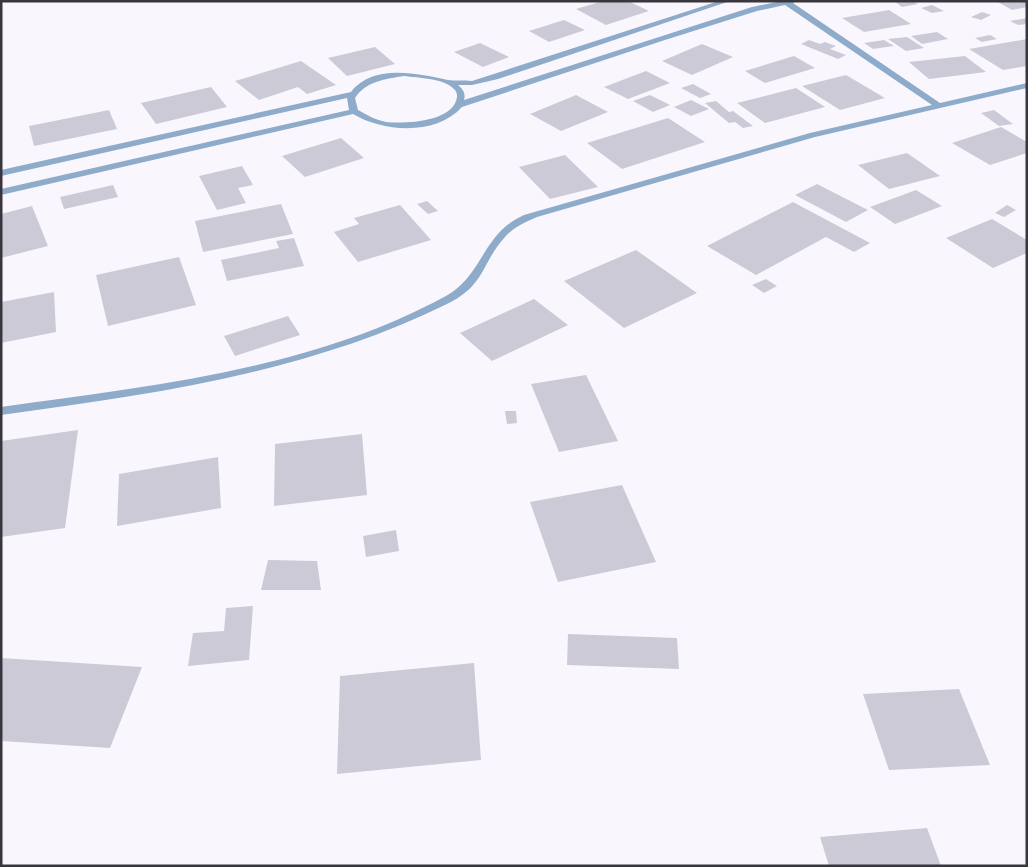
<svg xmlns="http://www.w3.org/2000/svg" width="1028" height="867" font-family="Signika,sans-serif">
	<rect width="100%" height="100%" fill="#f9f7fd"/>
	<g fill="#cdcad8">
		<polygon points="603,1 628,1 649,11 606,25 576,9"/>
		<polygon points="894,1 913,1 918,4 902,7"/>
		<polygon points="996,1 1027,1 1027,7 1012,10"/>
		<polygon points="932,5 944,11 932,13 921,8"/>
		<polygon points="889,10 911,24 864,32 842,18"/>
		<polygon points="982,12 991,15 981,20 971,17"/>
		<polygon points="1027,18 1027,24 1018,25 1010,21"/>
		<polygon points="564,20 585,30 549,42 529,31"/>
		<polygon points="937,32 948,39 922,44 911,36"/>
		<polygon points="990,35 997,39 982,42 975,38"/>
		<polygon points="907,37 924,48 906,51 888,39"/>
		<polygon points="1027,39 1027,66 1003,70 969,49"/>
		<polygon points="809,40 820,44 825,42 836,46 830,49 846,55 838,59 801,44"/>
		<polygon points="884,40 894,46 873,49 864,43"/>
		<polygon points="480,43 509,57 483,67 454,52"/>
		<polygon points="702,44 733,57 692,75 662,61"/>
		<polygon points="375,47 395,64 347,76 328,58"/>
		<polygon points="794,56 815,68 765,83 745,71"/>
		<polygon points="965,56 986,72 929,79 909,62"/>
		<polygon points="301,61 336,85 307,94 298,87 259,100 235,81"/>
		<polygon points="646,71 670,83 628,99 604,87"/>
		<polygon points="846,75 885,98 840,110 802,86"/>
		<polygon points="693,84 711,94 700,98 681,88"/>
		<polygon points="211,87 227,107 156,124 141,103"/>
		<polygon points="796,88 825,107 765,123 737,103"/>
		<polygon points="576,95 608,112 561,131 530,114"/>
		<polygon points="650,95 670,105 653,112 633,101"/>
		<polygon points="691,100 709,109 691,116 674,107"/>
		<polygon points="716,101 729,112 733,111 753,126 743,128 735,122 729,123 705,103"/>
		<polygon points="109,110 117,129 34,146 29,126"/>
		<polygon points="994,110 1013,124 999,126 981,113"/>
		<polygon points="668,118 705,142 622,169 587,143"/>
		<polygon points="1001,127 1027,142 1027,153 990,165 952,143"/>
		<polygon points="341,138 364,158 305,177 282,156"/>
		<polygon points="907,153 940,176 889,189 858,165"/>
		<polygon points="565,155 598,187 550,199 519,167"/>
		<polygon points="242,166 253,185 238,188 246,203 217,210 199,176"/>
		<polygon points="817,184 868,210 846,222 795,195"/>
		<polygon points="113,185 118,197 64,209 60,197"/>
		<polygon points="916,190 942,206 895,224 870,207"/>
		<polygon points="427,201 438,211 428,214 417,204"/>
		<polygon points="793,202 870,243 854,252 826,237 756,275 707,246"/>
		<polygon points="281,204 293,234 203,252 195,221"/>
		<polygon points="400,205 431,240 358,262 334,232 359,224 354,218"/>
		<polygon points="1007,205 1016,210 1004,217 995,213"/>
		<polygon points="32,206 48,246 1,258 1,214"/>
		<polygon points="992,219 1027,240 1027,253 993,268 946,238"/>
		<polygon points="294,238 304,266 227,281 221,260 279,248 276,241"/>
		<polygon points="636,250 697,293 624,328 564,281"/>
		<polygon points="179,257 196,305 108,326 96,275"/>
		<polygon points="766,279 777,286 764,293 752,285"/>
		<polygon points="54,292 56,332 1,343 1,302"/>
		<polygon points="534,299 568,325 492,361 460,333"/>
		<polygon points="288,316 300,335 235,356 224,336"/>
		<polygon points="586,375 618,441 559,452 531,384"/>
		<polygon points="505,411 516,411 517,423 507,424"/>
		<polygon points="78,430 65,528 1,537 1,441"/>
		<polygon points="362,434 367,495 274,506 275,444"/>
		<polygon points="218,457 221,508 117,526 119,474"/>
		<polygon points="622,485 656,562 558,582 530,502"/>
		<polygon points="396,530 399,551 366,557 363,536"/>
		<polygon points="268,560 317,561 321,590 261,590"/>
		<polygon points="253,606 249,660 188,666 193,633 224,631 226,608"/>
		<polygon points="568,634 677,638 679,669 567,665"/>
		<polygon points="1,658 142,667 110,748 1,741"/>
		<polygon points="474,663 481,760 337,774 340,676"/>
		<polygon points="959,689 990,765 889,770 863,694"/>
		<polygon points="927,828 941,866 829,866 820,837"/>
	</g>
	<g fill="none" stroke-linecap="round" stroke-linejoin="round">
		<path fill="#8eabca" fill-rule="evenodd" d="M719 1H730L498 79 472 85H458C463 89 466 94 464 100L752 7 782 1H796L793 3 940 103 1027 83V88L815 137 537 217C525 222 514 227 505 237 481 263 486 285 447 304 307 373 154 394 1 415V407C151 386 309 370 444 297 484 276 481 234 524 215L810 133 932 105 785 5 757 11 665 40 462 107C436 136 383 132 353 114L1 195V189L349 110 347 98 1 176V170L351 92C374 63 418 74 448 80 455 81 464 80 472 81ZM404 76C418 78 445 78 455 90 458 94 457 98 456 101 449 122 404 124 386 122 376 120 367 115 358 110L355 98C366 81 386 79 404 76Z"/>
	</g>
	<rect width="1028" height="867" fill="none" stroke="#39373d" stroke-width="5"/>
</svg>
